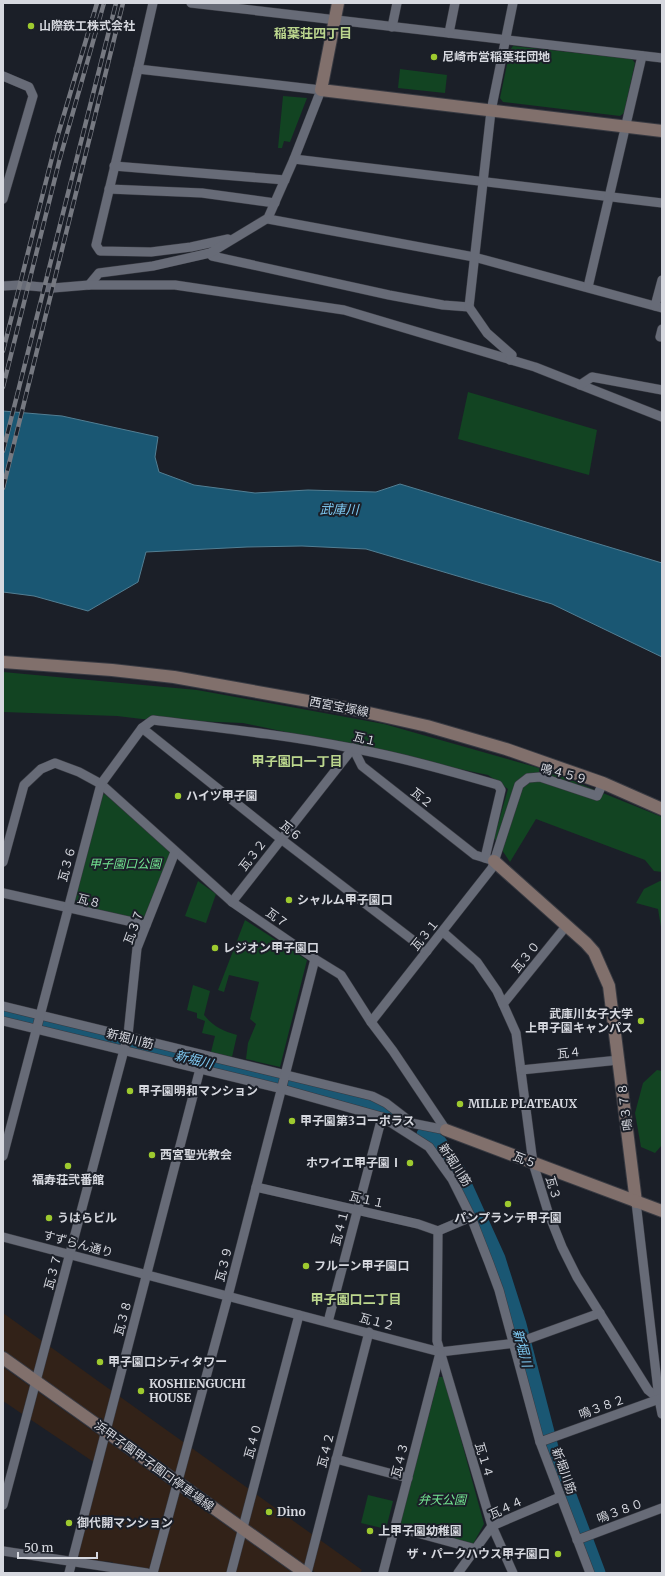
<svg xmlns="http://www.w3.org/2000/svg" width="665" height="1576" font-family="Merriweather,'Noto Sans JP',serif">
	<rect width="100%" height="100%" fill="#1b1f28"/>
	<g fill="#322218">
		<polygon points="3,1313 362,1570 360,1573 316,1573 3,1350"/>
		<polygon points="3,1367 293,1573 111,1573 113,1562 81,1559 78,1555 101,1467 3,1401"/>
	</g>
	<g fill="#124422">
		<polygon points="513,46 632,59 635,63 624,113 620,116 503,102 500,98 510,50"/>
		<polygon points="400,69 447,75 445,93 398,88"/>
		<polygon points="283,96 307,98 290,142 284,141 282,148 278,148"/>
		<polygon points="468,392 597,430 589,475 458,439"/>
		<polygon points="3,672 197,690 384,724 546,770 662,817 662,872 654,871 645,860 536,819 510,862 494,838 508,789 488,775 243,723 142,719 117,716 3,712"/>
		<polygon points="105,794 173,854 145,917 139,921 78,906 74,901 102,795"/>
		<polygon points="198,881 216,894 206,923 185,916"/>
		<polygon points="660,881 662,881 662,933 658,909 636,903 644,889"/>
		<polygon points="245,920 307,960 280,1067 246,1059 248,1043 256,1024 250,1019 259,982 229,975 224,992 218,990"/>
		<path d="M193 985 210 991 204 1015C214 1027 223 1031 237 1035L232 1057 211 1052 215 1036 202 1033 205 1021 197 1018V1013L187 1010Z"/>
		<polygon points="657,1070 662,1071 662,1145 655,1153 641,1147 635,1113 643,1083"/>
		<polygon points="439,1377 444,1377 484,1524 473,1544 399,1525"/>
		<polygon points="368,1495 393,1501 386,1529 361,1523"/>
	</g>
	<polygon fill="#1a5773" stroke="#527e93" points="3,411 62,416 158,437 155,457 159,472 194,485 255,493 308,490 376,492 400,484 662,563 662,657 552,604 366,549 302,546 247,547 146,552 138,582 88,611 34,596 3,592"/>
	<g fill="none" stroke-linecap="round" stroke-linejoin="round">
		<g stroke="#1a5773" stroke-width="19">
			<polyline points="3,1012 362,1100 385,1109"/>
			<polyline points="426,1135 438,1144 457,1173 496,1259 517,1325 549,1448 596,1573"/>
		</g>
		<defs>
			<g id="street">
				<polyline points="191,3 662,58"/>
				<polyline points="392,27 397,3"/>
				<polyline points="449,33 455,3"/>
				<polyline points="138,69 96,245 100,251 151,252 191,247 228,239"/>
				<polyline points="3,76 29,87 33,96 3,199"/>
				<polyline points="294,159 662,203"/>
				<polyline points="114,166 285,180"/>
				<polyline points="109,189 202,193 275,203"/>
				<polyline points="268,219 474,257 662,308"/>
				<polyline points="210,253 212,256 389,295 443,305 469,307 491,111 513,3"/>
				<polyline points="89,285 99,273 153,266 210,253 268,218 294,159 321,90 138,69 153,3"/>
				<polyline points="3,286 20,285 53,288 89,285 175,285 344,310 535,367 662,417"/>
				<polyline points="588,287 642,56"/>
				<polyline points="655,306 662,280"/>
				<polyline points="469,307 487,333 512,355 510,360"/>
				<polyline points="660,337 662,329"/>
				<polyline points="580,385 592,377 662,390"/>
				<polyline points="142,728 281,839 427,951"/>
				<polyline points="3,862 24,785 41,769 55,763 79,772 101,784 232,902 315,959 341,975 371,1022 393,1051 446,1130"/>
				<polyline points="3,893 146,925"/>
				<polyline points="232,902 353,748 362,766 475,855 485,858"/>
				<polyline points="443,932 477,962 497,991 503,1004 516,1033 533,1163 548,1212 562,1247 577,1277 648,1390 659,1399"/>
				<polyline points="503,1004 567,925"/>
				<polyline points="3,1006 372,1096 386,1103 412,1123"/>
				<polyline points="3,1021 282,1089 382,1117 429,1147 452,1179 471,1217 489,1263 499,1290 540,1442 590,1573"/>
				<polyline points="371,1022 492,868 519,785 528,778 540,777 597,796 603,783"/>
				<polyline points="521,1070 619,1060"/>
				<polyline points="406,1122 446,1130"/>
				<path d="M3 1156 101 784 142 728 153 720C219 728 286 735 351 748 401 757 450 771 498 785L501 790 485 858 494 861"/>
				<polyline points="256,1187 418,1224 438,1231 471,1217"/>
				<polyline points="636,1202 659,1399 662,1414"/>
				<polyline points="438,1231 437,1341 492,1526 513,1573"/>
				<polyline points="3,1237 440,1352 517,1343 600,1313"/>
				<polyline points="328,1322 382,1117"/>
				<polyline points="540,1442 662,1398"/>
				<polyline points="336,1459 408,1478"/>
				<polyline points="3,1505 128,1035 137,948 175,852"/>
				<polyline points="395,1527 476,1549"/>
				<polyline points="577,1540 662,1508"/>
				<polyline points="3,1551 147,1573"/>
				<polyline points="69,1573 200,1069"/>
				<polyline points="153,1573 228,1296 315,959"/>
				<polyline points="231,1573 299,1315"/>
				<polyline points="307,1573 369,1332"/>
				<polyline points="383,1573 440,1353"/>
				<polyline points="458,1573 492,1526 560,1497"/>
			</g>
			<g id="secondary">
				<polyline points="338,3 321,90 662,131"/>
				<polyline points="3,662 112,670 174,677 347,708 427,726 506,749 603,783 662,809"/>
				<polyline points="494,861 586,943 594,952 609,986 636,1202"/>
				<polyline points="446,1130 662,1211"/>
				<polyline points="3,1358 305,1573"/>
			</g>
		</defs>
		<use href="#street" stroke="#383a42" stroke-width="10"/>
		<use href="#secondary" stroke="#383a42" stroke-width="14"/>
		<use href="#street" stroke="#676b77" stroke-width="9"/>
		<use href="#secondary" stroke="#81706c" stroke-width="12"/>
		<defs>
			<g id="rail">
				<polyline points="3,351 57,138 97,3"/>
				<polyline points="3,387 60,158 104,3"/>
				<polyline points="3,451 116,3"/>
				<polyline points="3,488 123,3"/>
			</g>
		</defs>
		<use href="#rail" stroke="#767981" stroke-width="4.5"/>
		<use href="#rail" stroke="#1b1f28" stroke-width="3" stroke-dasharray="9" stroke-linecap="butt"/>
	</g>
	<g fill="#9eca2f" stroke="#1b1f28" stroke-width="1.5">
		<circle cx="31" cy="26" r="4"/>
		<circle cx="434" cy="57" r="4"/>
		<circle cx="178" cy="796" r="4"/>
		<circle cx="289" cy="900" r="4"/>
		<circle cx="215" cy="948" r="4"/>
		<circle cx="641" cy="1021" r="4"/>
		<circle cx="130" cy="1091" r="4"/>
		<circle cx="460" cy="1104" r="4"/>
		<circle cx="292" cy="1121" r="4"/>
		<circle cx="152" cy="1155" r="4"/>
		<circle cx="410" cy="1163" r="4"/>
		<circle cx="68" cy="1166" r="4"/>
		<circle cx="508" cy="1204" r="4"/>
		<circle cx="49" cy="1218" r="4"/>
		<circle cx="306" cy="1266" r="4"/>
		<circle cx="100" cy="1362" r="4"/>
		<circle cx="141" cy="1391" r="4"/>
		<circle cx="269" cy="1512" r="4"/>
		<circle cx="69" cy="1523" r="4"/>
		<circle cx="370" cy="1531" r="4"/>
		<circle cx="558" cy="1554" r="4"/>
	</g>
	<g text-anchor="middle" stroke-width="4" stroke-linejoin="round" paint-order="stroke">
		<g font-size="12" font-weight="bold" fill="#d6d8df" stroke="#1b1f28" text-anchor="start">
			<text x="39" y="30">山際鉄工株式会社</text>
			<text x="442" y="61">尼崎市営稲葉荘団地</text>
			<text x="186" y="800">ハイツ甲子園</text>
			<text x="297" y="904">シャルム甲子園口</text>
			<text x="223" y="952">レジオン甲子園口</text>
			<text x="633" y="1018" text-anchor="end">武庫川女子大学<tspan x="633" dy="14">上甲子園キャンパス</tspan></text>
			<text x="138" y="1095">甲子園明和マンション</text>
			<text x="468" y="1108">MILLE PLATEAUX</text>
			<text x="300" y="1125">甲子園第3コーポラス</text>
			<text x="160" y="1159">西宮聖光教会</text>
			<text x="402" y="1167" text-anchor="end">ホワイエ甲子園Ⅰ</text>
			<text x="68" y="1184" text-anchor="middle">福寿荘弐番館</text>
			<text x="57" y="1222">うはらビル</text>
			<text x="508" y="1222" text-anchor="middle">パンプランテ甲子園</text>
			<text x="314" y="1270">フルーン甲子園口</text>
			<text x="108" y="1366">甲子園口シティタワー</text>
			<text x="149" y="1388">KOSHIENGUCHI<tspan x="149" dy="14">HOUSE</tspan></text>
			<text x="277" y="1516">Dino</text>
			<text x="77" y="1527">御代開マンション</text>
			<text x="378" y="1535">上甲子園幼稚園</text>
			<text x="550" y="1558" text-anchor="end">ザ・パークハウス甲子園口</text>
		</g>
		<g font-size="12" fill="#d6d8df" stroke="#1b1f28">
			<text transform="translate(339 707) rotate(11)" y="4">西宮宝塚線</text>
			<text transform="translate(365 739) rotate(13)" y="4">瓦１</text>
			<text transform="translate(564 774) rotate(15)" y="4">鳴４５９</text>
			<text transform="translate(422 798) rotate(38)" y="4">瓦２</text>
			<text transform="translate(291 831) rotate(38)" y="4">瓦６</text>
			<text transform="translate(253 855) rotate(-52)" y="4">瓦３２</text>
			<text transform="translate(67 864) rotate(-75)" y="4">瓦３６</text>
			<text transform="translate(89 901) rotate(14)" y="4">瓦８</text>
			<text transform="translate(277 918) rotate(35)" y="4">瓦７</text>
			<text transform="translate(134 927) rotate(-70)" y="4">瓦３７</text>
			<text transform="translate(425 935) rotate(-51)" y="4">瓦３１</text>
			<text transform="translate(526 957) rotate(-51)" y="4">瓦３０</text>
			<text transform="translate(130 1039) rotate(14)" y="4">新堀川筋</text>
			<text transform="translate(569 1053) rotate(-6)" y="4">瓦４</text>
			<text transform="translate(625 1107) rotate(-97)" y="4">鳴３７８</text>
			<text transform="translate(525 1160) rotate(21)" y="4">瓦５</text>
			<text transform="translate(455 1165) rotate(57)" y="4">新堀川筋</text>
			<text transform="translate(553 1188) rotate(73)" y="4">瓦３</text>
			<text transform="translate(367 1200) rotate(13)" y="4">瓦１１</text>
			<text transform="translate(340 1228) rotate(-75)" y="4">瓦４１</text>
			<text transform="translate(78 1244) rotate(15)" y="4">すずらん通り</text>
			<text transform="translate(224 1264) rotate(-76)" y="4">瓦３９</text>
			<text transform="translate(53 1272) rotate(-75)" y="4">瓦３７</text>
			<text transform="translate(123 1318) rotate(-75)" y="4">瓦３８</text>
			<text transform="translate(377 1322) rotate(15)" y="4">瓦１２</text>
			<text transform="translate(602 1407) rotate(-20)" y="4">鳴３８２</text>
			<text transform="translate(253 1441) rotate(-75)" y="4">瓦４０</text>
			<text transform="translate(326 1450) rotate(-76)" y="4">瓦４２</text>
			<text transform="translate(400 1460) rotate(-76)" y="4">瓦４３</text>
			<text transform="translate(484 1460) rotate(73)" y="4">瓦１４</text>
			<text transform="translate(154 1466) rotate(36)" y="4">浜甲子園甲子園口停車場線</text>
			<text transform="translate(564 1471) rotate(70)" y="4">新堀川筋</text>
			<text transform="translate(506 1508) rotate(-25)" y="4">瓦４４</text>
			<text transform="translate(620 1511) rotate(-20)" y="4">鳴３８０</text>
		</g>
		<g font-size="12" font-style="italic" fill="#73e692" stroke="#1b1f28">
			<text x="125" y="868">甲子園口公園</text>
			<text x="442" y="1504">弁天公園</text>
		</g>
		<g font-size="13" font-weight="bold" fill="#bcd78e" stroke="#1b1f28">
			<text x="313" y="38">稲葉荘四丁目</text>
			<text x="297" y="766">甲子園口一丁目</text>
			<text x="356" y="1304">甲子園口二丁目</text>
		</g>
		<g font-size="13" font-style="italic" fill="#7fcaf3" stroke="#1b1f28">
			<text transform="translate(339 509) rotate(1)" y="5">武庫川</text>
			<text transform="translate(194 1059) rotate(14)" y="5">新堀川</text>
			<text transform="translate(523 1348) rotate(75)" y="5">新堀川</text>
		</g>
	</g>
	<rect width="665" height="1576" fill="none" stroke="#d6d8df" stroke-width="8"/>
	<path d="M18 1552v6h79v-6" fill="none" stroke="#d6d8df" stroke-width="2"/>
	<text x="24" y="1552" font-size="12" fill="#d6d8df" stroke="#1b1f28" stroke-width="3" paint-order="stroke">50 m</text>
</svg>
